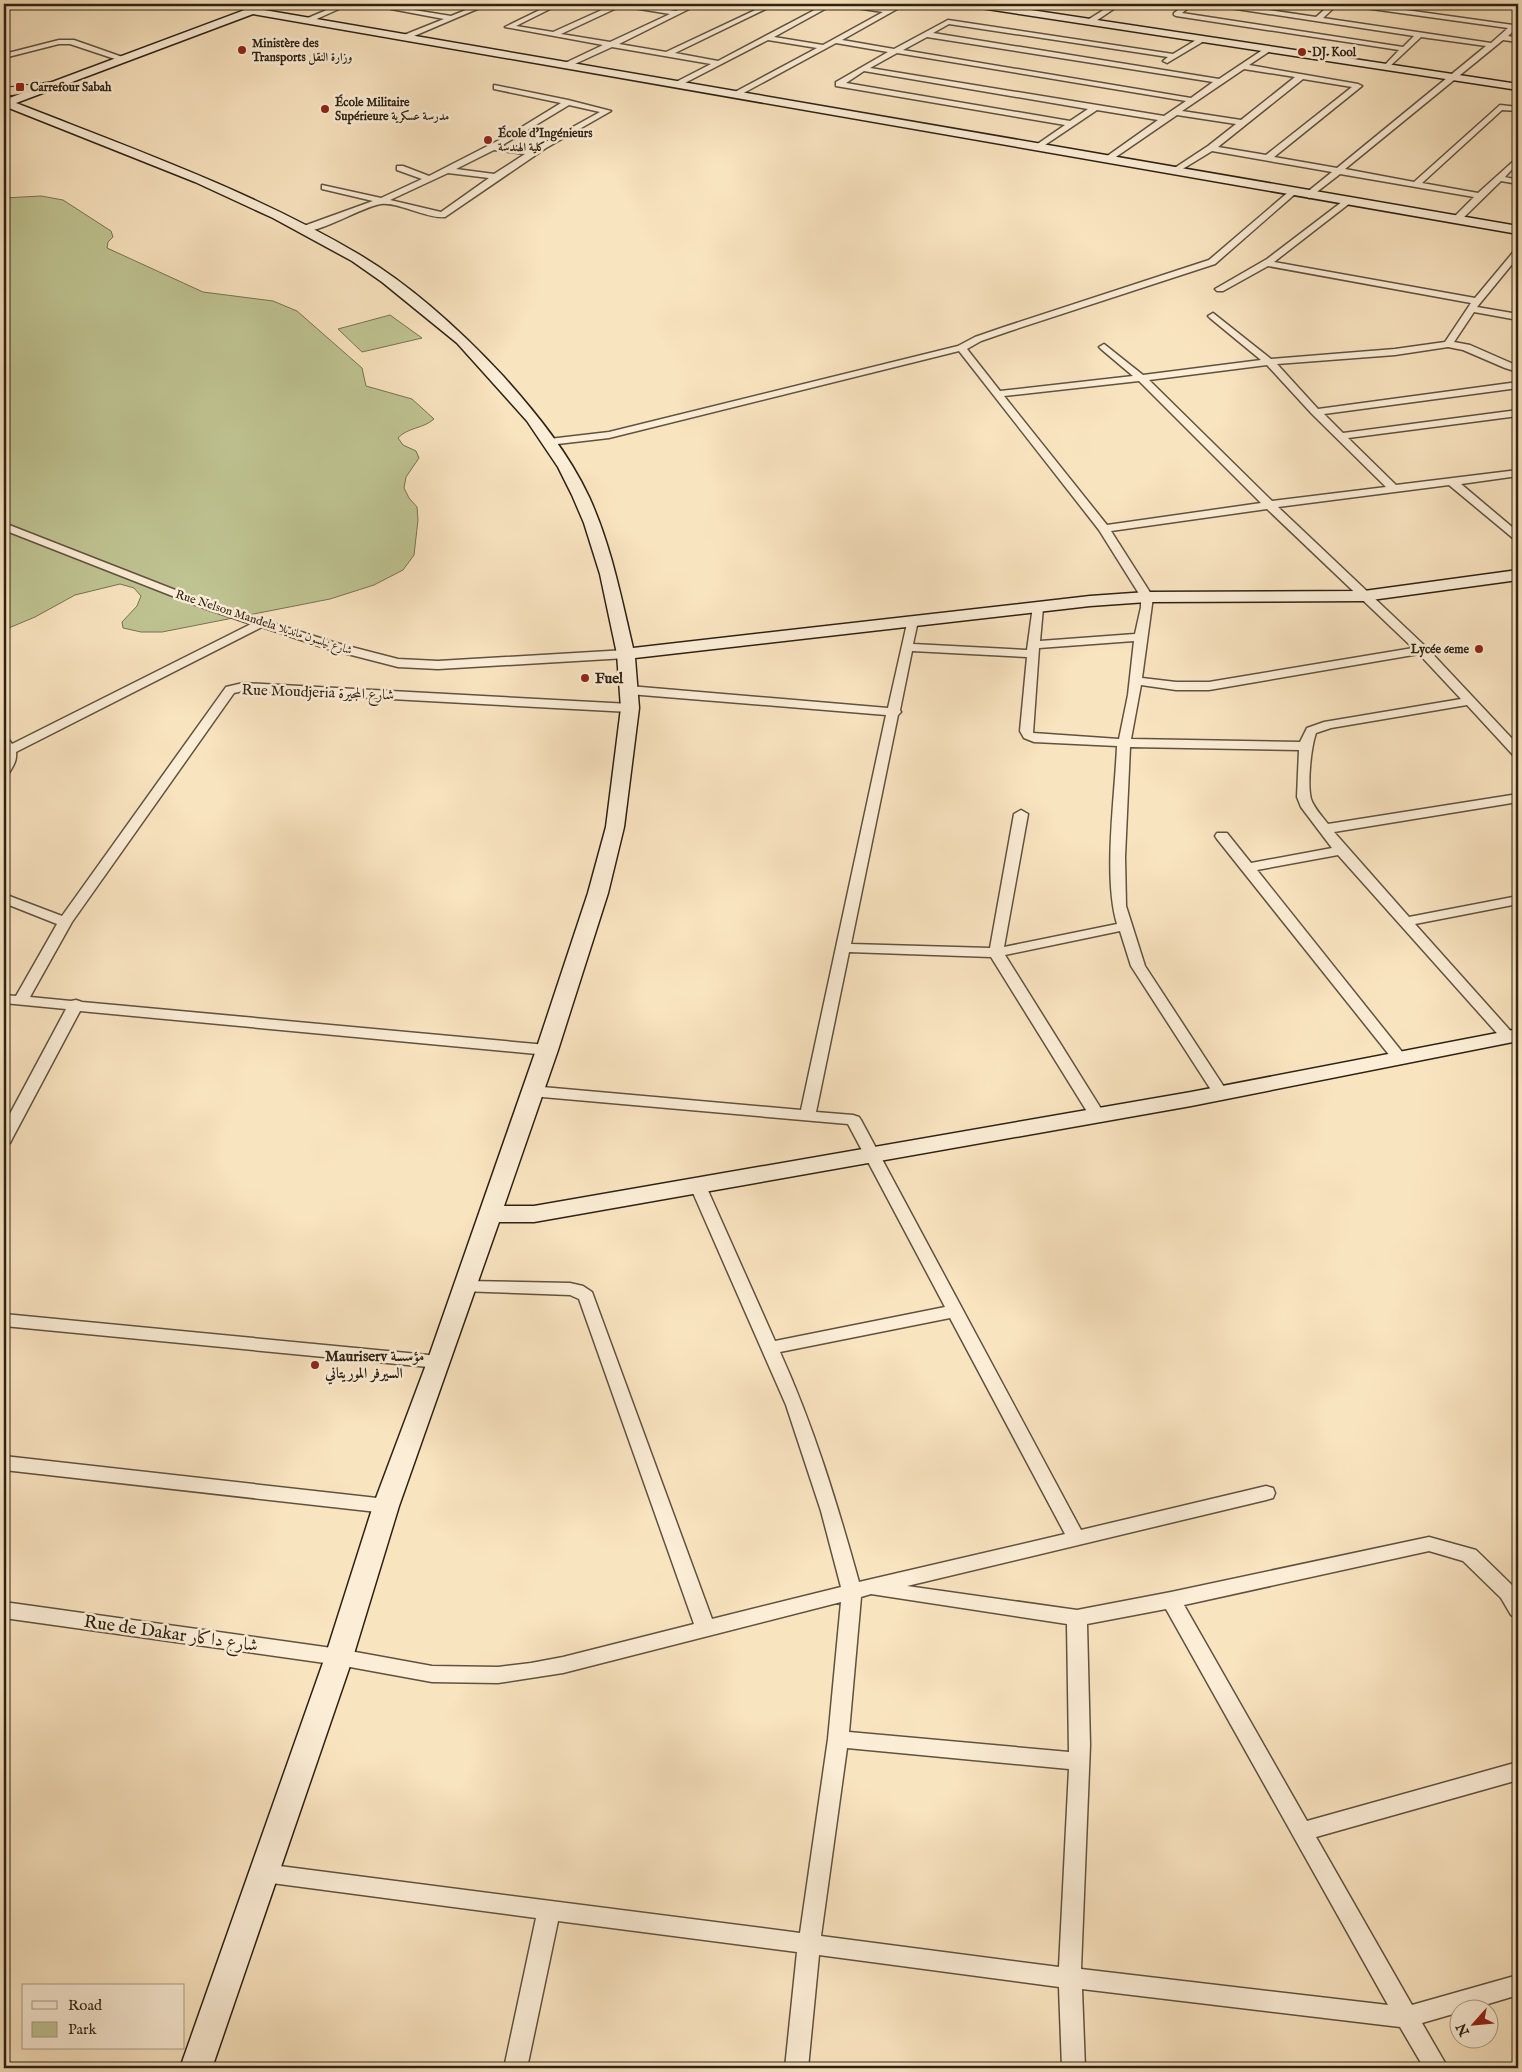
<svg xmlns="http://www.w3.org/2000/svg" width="1522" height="2072" font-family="'IM FELL English',Amiri,serif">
	<rect width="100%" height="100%" fill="#f9e4c0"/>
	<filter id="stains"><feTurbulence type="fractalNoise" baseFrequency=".004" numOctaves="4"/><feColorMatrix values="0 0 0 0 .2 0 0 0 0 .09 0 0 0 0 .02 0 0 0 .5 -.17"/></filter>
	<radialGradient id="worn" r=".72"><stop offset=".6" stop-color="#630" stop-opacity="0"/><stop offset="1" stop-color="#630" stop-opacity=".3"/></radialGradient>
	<g fill="#bfc492" stroke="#767353">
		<path d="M41 196 63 200 111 231 113 237 108 242 107 248 203 292 273 301 297 311 362 368 366 386 412 399 434 419C423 429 408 427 398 438L403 445 416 451 419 458 406 477 404 488 409 498 417 507 418 520 414 555 403 570 374 585 330 599 162 632H141L123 628 122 622 137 606 141 596 134 588 120 584 75 595 35 617 4 630V198Z"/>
		<polygon points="390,315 422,338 362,352 338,329"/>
	</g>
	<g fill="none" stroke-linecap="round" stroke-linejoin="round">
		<defs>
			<g id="street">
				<polygon points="232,4 241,4 257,11 251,12"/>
				<polygon points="341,4 350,4 310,22 303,20"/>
				<polygon points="481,4 489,4 407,39 403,37 404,35 444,19 391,9 395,7 451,16"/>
				<path d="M552 4H560L516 26 553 32 615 4H633L676 11 691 4H699L619 44 666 52 768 4H776L675 53 718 61 826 4H834L774 37 823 45 883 12 842 6 839 4C855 4 871 9 887 8 894 8 898 4 906 4L842 40 894 49 948 20 1173 54 1201 37 1205 39 1204 41 1167 63 1163 61 1168 57 949 24 933 33 1219 79 1267 47H1270V51L1249 65 1358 84 1362 86 1274 157 1337 168 1486 46 1421 37 1387 69 1383 67 1399 50 1176 16 1174 15V13L1186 4H1193L1182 13 1403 47 1414 36 1217 6 1214 4H1229L1316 17 1331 4H1338L1323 18 1491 43 1508 28 1350 6 1347 4H1363L1513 25 1518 22V27L1508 36 1518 38V42L1503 40 1345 169 1414 182 1500 105 1518 107V111L1502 110 1422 183 1478 193 1518 157V163L1505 177 1518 180V184L1501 181 1460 221 1457 222 1453 219 1454 217 1474 197 1340 174 1309 198 1305 195 1306 193 1332 172 1212 151 1176 173H1173V169L1208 146 1236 124 1177 115 1110 161 1103 159 1158 120 1097 110 1039 149 1035 147 1036 145 1065 125 836 86V82L888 52 836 43 736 97 732 95 733 93 817 48 768 40 677 87 673 85 674 83 711 64 612 47 566 68 562 66 563 64 603 45 505 27ZM621 6 670 14 610 42 561 34ZM927 37 1213 82 1191 98 903 50ZM897 53 1186 101 1164 116 870 68ZM1244 69 1295 77 1241 120 1182 111ZM864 71 1088 109 1070 121 846 83ZM1303 79 1352 87 1266 155 1218 147Z"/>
				<polygon points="1113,4 1121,4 1093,23 1086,21"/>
				<polygon points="59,40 74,40 128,59 121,61 70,44 59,44 4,58 4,54"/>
				<path d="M494 85 568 100 611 111 546 148 445 217C428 219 396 201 381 204 361 207 320 234 301 231V227L373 201 322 189V185L381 198 422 179 397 170V166H403L429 176 507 136 561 103 494 89ZM569 105 600 112 531 150 501 146ZM494 150 525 154 494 174 456 169ZM448 173 489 178 441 212 390 200Z"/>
				<path d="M1292 189 1296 192 1295 194 1215 264 1010 331 981 341 967 349 1000 391 1133 376 1101 349 1099 347 1104 344 1143 375 1261 360 1210 318 1208 316 1213 313 1271 359 1395 349 1445 342 1471 303 1268 266 1223 291H1217L1215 289 1267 259 1347 198 1351 201 1350 203 1274 262 1475 298 1515 250 1518 249V257L1477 307 1518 314V320L1474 312 1454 342 1470 345 1518 366V372L1505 368 1463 350 1448 347 1395 355 1277 364 1318 409 1518 382V388L1324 414 1343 433 1518 410V416L1348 438 1396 485 1518 470V476L1461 484 1518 532V540L1514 539 1449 485 1278 507 1426 647 1518 745V756L1513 755 1467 705 1331 728 1316 733C1311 747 1307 784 1311 799 1314 808 1322 816 1328 824L1518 794V802L1334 832 1409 917 1518 896V904L1415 924 1516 1037 1513 1040H1503L1338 855 1257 870 1407 1058 1404 1061H1394L1217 839 1215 836 1217 833H1227L1251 863 1332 848 1301 807 1297 797 1299 750 1130 747 1125 857 1126 906 1145 966 1228 1093 1225 1096H1215L1131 966 1120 931 1005 955 1105 1115 1103 1118H1091L991 957 849 952 816 1112 853 1115 859 1117 861 1120 1081 1530 1266 1486 1273 1488 1275 1493 1273 1498 1266 1500 907 1586 1077 1610 1171 1592 1429 1537 1476 1550 1515 1588 1518 1593V1618L1511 1615 1501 1598 1463 1561 1429 1551 1184 1605 1307 1821 1518 1762V1780L1316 1837 1412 2005 1518 1975V1995L1468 2010H1460V2012L1422 2023 1448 2068H1424L1400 2027 1082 1989 1085 2068H1062L1059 1987 819 1955 808 2068H785L797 1952 558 1921 527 2068H504L536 1918 264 1882 256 1880 253 1873 256 1866 264 1864 800 1933 828 1739 841 1602 563 1673 498 1683 432 1682 339 1665 4 1618V1602L339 1649 432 1666 498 1667 531 1663 563 1657 694 1624 579 1299 570 1295 459 1291 457 1287 459 1283 465 1281 570 1283 583 1286 592 1292 712 1619 841 1587 821 1511 786 1405 690 1186 692 1182 698 1181 704 1182 706 1186 775 1341 945 1307 848 1124 531 1096 526 1094 523 1091 526 1088 531 1086 801 1110 886 715 629 694 623 690 629 686 888 708 908 619 912 617 918 621 913 644 1027 650 1033 606H1041L1043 608 1040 641 1135 634 1141 607V597L1099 530 959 351 609 438 549 445 544 442 549 439 609 432 958 346 975 337 1004 327 1209 260ZM1267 365 1312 414 1386 487 1272 501 1149 380ZM1139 381 1261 503 1107 525 1004 396ZM1267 509 1413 648 1209 682H1176L1142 678 1153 597 1111 531ZM1134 641 1128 695 1119 739 1033 733 1039 648ZM912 651 1027 657 1020 731 1024 738 1034 742 1117 746C1115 797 1103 877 1117 924L1004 947 1028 814 1021 810 1014 814 990 948 851 944 898 715 901 712 900 710ZM1419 654 1461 699 1324 722 1307 728 1300 742 1131 739 1141 685 1176 690H1209ZM950 1318 1065 1534 859 1582C837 1503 814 1427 780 1352ZM871 1594 1067 1624 1069 1752 849 1732 861 1597ZM1166 1609 1388 2005 1081 1969 1090 1745 1087 1624ZM847 1748 1069 1769 1059 1967 821 1936Z"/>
				<path d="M4 523 206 602 336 643 398 659 438 661 626 650 632 654 626 658 438 669 398 667 328 649 262 627 16 752C17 761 13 766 9 773L4 774V739L9 740 12 744 251 624 198 606 4 530Z"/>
				<polygon points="243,683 630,704 636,708 630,712 243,691 234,693 72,922 30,997 71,1001 76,1000 82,1002 547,1045 552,1047 555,1050 552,1053 547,1055 80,1011 12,1139 10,1143 4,1144 4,1125 66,1009 4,1003 4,995 16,996 57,924 4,903 4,894 62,916 226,687"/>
				<polygon points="4,1314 439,1356 445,1358 448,1362 445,1366 439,1368 4,1326"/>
				<polygon points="4,1456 386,1499 393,1501 395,1506 393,1511 386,1513 4,1470"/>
			</g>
			<g id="secondary">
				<path d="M261 4H268L270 6 264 10 1518 226V234L253 14 16 103C133 149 252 191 360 255 413 287 461 331 503 376 536 413 568 452 589 497 611 545 621 597 633 648L1090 596 1147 592 1364 591 1518 570V580L1364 601 1147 602 1090 606 635 658 639 708 624 827 608 893 558 1050 504 1206H534L1191 1092 1518 1029V1041L1191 1106 534 1222H499L399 1506 353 1657 212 2068H180L325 1657 373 1506 427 1362 536 1050 588 893 606 827 621 708 617 654 600 574 584 523 572 495 558 467 527 421 457 343 382 282 352 261 273 218 195 182 4 106V100Z"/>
				<polygon points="969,4 992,4 1518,84 1518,90 974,7"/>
			</g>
			<polygon id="highway" points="51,82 56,83 58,86 56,89 4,96 4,88"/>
		</defs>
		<use href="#street" stroke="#61523f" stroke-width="3"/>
		<use href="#secondary" stroke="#2e2214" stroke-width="3"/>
		<use href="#highway" stroke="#2e2214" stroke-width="2"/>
		<use href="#street" fill="#fbedd6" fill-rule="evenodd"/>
		<use href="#secondary" fill="#fbedd6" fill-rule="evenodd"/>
		<use href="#highway" fill="#f9e4c0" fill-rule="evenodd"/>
	</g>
	<g fill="#8f2418" stroke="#fbedd6" stroke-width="2">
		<circle cx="242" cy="50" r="5"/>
		<circle cx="1302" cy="52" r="5"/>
		<rect x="15" y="82" width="10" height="10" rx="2.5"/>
		<circle cx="325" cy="109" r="5"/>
		<circle cx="488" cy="140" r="5"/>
		<circle cx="1479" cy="649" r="5"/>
		<circle cx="585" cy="678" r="5"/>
		<circle cx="315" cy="1365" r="5"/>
	</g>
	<g text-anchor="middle" stroke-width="5" stroke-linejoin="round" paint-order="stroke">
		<g font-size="12" font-weight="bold" fill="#2e2214" stroke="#fbedd6" text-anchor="start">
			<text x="252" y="47">Ministère des<tspan x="252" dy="14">Transports وزارة النقل</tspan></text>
			<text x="1312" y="56">DJ. Kool</text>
			<text x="30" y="91">Carrefour Sabah</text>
			<text x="335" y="106">École Militaire<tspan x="335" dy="14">Supérieure مدرسة عسكرية</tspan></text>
			<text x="498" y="137">École d'Ingénieurs<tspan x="498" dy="14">كلية الهندسة</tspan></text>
			<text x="1469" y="653" text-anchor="end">Lycée 6eme</text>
		</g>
		<g font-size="12" fill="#2e2214" stroke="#fbedd6">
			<text transform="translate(264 622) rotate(18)" y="4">Rue Nelson Mandela شارع نيلسون مانديلا</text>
		</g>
		<g font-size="15" font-weight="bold" fill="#2e2214" stroke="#fbedd6" text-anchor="start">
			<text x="595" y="683">Fuel</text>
			<text x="325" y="1361">Mauriserv مؤسسة<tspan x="325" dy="17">السيرفر الموريتاني</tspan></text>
		</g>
		<g font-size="15" fill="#2e2214" stroke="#fbedd6">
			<text transform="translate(318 692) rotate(2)" y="5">Rue Moudjeria شارع المجيرة</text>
		</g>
		<g font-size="18" fill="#2e2214" stroke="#fbedd6">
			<text transform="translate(171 1633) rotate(8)" y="6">Rue de Dakar شارع داكار</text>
		</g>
	</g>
	<rect width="1522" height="2072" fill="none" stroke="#f9e4c0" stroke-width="20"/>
	<rect x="5" y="5" width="1512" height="2062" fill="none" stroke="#2e2214" stroke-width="2.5"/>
	<rect x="10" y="10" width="1502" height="2052" fill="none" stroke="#2e2214"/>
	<rect x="22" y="1984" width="162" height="65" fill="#fbedd6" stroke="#a99c88"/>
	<rect x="32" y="2001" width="25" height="8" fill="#fbedd6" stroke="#a99c88"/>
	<text x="68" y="2010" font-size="15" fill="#2e2214">Road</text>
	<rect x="32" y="2022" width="25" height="15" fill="#bfc492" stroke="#a99c88"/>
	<text x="68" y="2034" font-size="15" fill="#2e2214">Park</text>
	<g transform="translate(1474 2024) rotate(243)"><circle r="24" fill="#fbedd6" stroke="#a99c88"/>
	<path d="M0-4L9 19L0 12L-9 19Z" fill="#8f2418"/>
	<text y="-8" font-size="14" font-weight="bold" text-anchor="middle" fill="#2e2214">N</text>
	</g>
	<rect width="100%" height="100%" filter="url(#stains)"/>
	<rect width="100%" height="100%" fill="url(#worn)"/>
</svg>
